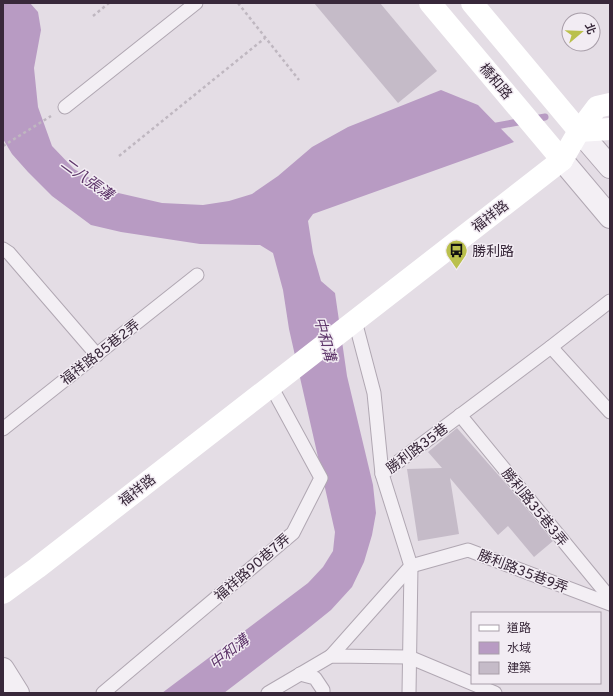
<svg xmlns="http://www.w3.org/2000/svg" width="613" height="696" font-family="Overpass,'Noto Sans TC',sans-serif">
	<rect width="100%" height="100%" fill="#e4dde5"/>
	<polygon fill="#b89bc3" points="3,3 30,3 38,12 41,30 34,68 38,107 52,146 74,169 114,192 162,203 203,205 229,201 252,194 278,176 312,147 348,127 441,90 478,105 514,142 313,214 308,221 313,253 321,281 335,293 347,376 373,485 376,513 372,535 364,562 352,587 331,610 305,631 224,693 162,693 308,583 323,567 333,551 335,532 289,329 283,290 273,253 260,245 200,244 121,232 91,225 52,196 28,172 12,154 3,139"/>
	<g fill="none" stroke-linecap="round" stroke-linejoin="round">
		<polyline stroke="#b89bc3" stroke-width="7" points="491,127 545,117"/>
	</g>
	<g fill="#c5bbc8">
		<polygon points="314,3 380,3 437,71 398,103"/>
		<polygon points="457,428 508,486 553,541 534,557 508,526 498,535 450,478 459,534 418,541 407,469 442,468 428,452"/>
	</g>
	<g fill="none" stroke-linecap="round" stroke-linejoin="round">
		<defs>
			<g id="lane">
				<polyline points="65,107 196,3"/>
				<polyline points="3,249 9,253 97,355"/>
				<polyline points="355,321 374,393 382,474"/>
				<polyline points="551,347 610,412"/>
				<polyline points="460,415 610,598"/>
				<polyline points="3,429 197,275"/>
				<polyline points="331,656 411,566 468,550 610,604"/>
				<polyline points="300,674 315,678 323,690 323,693"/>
				<polyline points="103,693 293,533 321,478 271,386"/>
				<polyline points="268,693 331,656 409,657 495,693"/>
				<polyline points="409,693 411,566 382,474 551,347 610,301"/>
			</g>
			<g id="street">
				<polyline points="579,131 610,167"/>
				<polyline points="562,160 610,217"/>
				<polyline points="3,669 18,693"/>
			</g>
		</defs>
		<use href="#lane" stroke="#b0a7b2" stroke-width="15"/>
		<use href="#street" stroke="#b0a7b2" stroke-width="24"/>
		<g stroke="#bfb7c0" stroke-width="2.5" stroke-dasharray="3 3" stroke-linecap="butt">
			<polyline points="238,3 299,80"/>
			<polyline points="93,16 109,3"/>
			<polyline points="3,146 51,116"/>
			<polyline points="119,156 265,38"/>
		</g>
		<use href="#lane" stroke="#f3eff4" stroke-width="13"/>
		<use href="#street" stroke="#f3eff4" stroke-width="22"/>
		<g stroke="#fff" stroke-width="22">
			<polyline points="430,3 562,160"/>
			<polyline points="472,3 579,131"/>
			<polyline points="579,131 610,129"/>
			<polyline points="3,593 37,568 562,160 579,131 597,107 610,104"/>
		</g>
	</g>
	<defs>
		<symbol id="bus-pin" viewBox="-11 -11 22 30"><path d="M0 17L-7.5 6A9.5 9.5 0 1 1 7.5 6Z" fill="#bac04c" stroke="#f2ecf3"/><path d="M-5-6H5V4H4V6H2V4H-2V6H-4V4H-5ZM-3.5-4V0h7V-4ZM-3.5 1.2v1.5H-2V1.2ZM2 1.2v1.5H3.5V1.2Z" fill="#111"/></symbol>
	</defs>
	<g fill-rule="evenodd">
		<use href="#bus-pin" x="444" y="238" width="25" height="34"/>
	</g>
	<g text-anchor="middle" stroke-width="3" stroke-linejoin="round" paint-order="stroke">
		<g font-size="14" fill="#38283a" stroke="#f2ecf3">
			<text transform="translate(496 81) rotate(50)" y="5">橋和路</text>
			<text transform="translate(490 216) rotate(-38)" y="5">福祥路</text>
			<text transform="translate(100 352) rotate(-38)" y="5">福祥路85巷2弄</text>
			<text transform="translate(417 448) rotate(-37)" y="5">勝利路35巷</text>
			<text transform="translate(137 490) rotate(-38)" y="5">福祥路</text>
			<text transform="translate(535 507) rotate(51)" y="5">勝利路35巷3弄</text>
			<text transform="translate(252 567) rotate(-41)" y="5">福祥路90巷7弄</text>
			<text transform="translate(523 571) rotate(21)" y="5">勝利路35巷9弄</text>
		</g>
		<g font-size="14" fill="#38283a" stroke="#f2ecf3" text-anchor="start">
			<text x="472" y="256">勝利路</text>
		</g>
		<g font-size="15" font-style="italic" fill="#5e366a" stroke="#f2ecf3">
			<text transform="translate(87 179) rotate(36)" y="5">二八張溝</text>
			<text transform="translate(325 339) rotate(75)" y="5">中和溝</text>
			<text transform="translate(229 652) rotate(-38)" y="5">中和溝</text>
		</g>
	</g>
	<rect width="613" height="696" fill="none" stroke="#38283a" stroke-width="8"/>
	<rect x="471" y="612" width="130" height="72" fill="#f2ecf3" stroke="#a89ea9"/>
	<rect x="479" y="625" width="20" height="6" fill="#ffffff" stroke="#a89ea9"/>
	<text x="507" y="632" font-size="12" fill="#38283a">道路</text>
	<rect x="479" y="642" width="20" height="12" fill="#b89bc3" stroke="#a89ea9"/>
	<text x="507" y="652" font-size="12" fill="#38283a">水域</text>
	<rect x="479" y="662" width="20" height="12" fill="#c5bbc8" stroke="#a89ea9"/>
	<text x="507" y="672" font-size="12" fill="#38283a">建築</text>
	<g transform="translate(581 32) rotate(71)"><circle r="19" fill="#f2ecf3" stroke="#a89ea9"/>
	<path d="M0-3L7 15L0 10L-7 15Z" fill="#bac04c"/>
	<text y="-6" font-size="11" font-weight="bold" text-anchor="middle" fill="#38283a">北</text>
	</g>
</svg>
